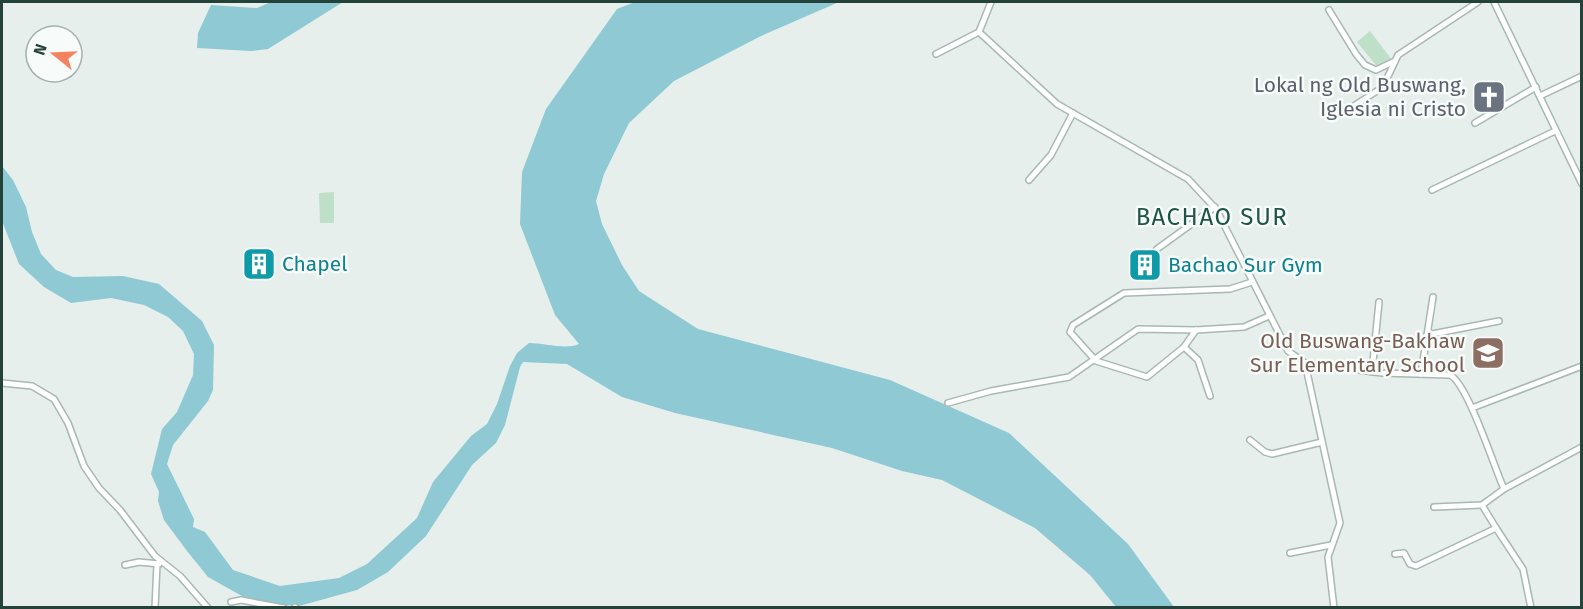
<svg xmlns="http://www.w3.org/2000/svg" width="1583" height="609" font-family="'Fira Sans',sans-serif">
	<rect width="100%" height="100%" fill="#e6efeb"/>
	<g fill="#bfe0c8">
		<polygon points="1370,31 1392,60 1380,70 1357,42"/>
		<polygon points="334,192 334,223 320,223 319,193"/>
	</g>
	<g fill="#8ec9d4">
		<polygon points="271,2 343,2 268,49 251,51 197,48 198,33 211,5 257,8"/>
		<path d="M635 2H839L761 36 674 81 629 123 604 174 596 201 602 224 622 265 639 291 698 329 890 380 1009 433 1128 544 1174 607H1116L1090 575 1035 528 942 480 902 471 832 448 675 413 622 397 567 364 523 362 520 367 505 425 496 443 472 465 426 536 388 572 357 590 299 606 275 604 242 596 208 577 187 551 164 520 158 501 159 492 151 474 162 429 177 412 193 375 194 354 183 331 168 317 144 305 111 298 71 303 44 287 19 264 2 221V166L13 180 26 207 32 232 41 254 56 270 73 277 123 276 159 284 202 321 214 345 213 390 208 401 173 445 167 464 194 519 193 527 205 532 233 570 280 586 339 578 367 564 417 518 433 482 471 436 487 424 497 404 510 366 517 353 529 343C545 343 565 350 579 344L555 315 520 224 522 172 546 109 617 9Z"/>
	</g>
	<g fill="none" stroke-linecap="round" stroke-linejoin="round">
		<defs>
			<g id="street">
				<path d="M991 2 979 32 1057 104 1188 179 1216 209 1288 351 1305 363 1382 373 1450 375C1468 384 1494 467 1504 489"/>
				<polyline points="1494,2 1582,184"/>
				<polyline points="1329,10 1356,54 1365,65 1376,70 1395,61"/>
				<polyline points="936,54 979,32"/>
				<polyline points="1540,96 1582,76"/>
				<polyline points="1346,111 1383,87 1398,55 1478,2"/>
				<polyline points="1475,123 1536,87"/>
				<polyline points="1029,180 1051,155 1073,113"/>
				<polyline points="1432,190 1555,131"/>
				<polyline points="1157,249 1215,207"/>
				<polyline points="1196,330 1184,347 1147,377 1096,361 1070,332 1073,325 1124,293 1230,289 1252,282"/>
				<polyline points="1427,335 1499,321"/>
				<polyline points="1184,347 1198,360 1210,396"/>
				<polyline points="1305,363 1340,523 1328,557 1334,608"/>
				<polyline points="1372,372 1379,302"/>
				<polyline points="1421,374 1433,297"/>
				<polyline points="2,383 32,386 54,399 68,423 84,466 99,488 120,510 155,556 180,576 208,608"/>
				<polyline points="948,403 991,391 1069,377 1138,329 1196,330 1244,327 1269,316"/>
				<polyline points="1472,408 1582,366"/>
				<polyline points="1250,440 1265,452 1272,454 1322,442"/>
				<polyline points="1434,507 1482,505 1504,489 1582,447"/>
				<polyline points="1496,528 1523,569 1531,608"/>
				<polyline points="1290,553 1331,545"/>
				<polyline points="1395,554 1404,553 1410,564 1416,566 1492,530 1496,528 1482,505"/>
				<polyline points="125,565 139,562 159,564"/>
				<polyline points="231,602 241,600 284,608"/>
				<polyline points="295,607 295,608"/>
				<polyline points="155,608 157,564"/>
			</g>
		</defs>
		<use href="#street" stroke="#a8b8b2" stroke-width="8"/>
		<use href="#street" stroke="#fff" stroke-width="5"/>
	</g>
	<defs>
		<symbol id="church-square" viewBox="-11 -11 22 22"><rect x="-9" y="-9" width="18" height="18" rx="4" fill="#6b7280" stroke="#f7fbf9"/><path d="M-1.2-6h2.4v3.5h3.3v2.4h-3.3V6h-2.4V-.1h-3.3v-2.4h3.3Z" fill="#fff"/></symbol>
		<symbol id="building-square" viewBox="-11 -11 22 22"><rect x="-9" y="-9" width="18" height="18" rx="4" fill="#0f9aa8" stroke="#f7fbf9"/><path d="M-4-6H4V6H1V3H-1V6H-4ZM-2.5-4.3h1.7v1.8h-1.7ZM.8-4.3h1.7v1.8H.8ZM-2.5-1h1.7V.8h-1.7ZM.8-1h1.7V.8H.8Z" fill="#fff"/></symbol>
		<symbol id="school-square" viewBox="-11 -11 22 22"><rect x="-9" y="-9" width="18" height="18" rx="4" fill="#8d6e63" stroke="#f7fbf9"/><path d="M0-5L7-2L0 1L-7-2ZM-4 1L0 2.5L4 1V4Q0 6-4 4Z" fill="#fff"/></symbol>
	</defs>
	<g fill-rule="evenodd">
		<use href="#church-square" x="1470" y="78" width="38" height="38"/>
		<use href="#building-square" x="240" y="245" width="38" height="38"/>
		<use href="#building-square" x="1126" y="246" width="38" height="38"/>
		<use href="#school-square" x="1469" y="334" width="38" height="38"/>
	</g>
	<g text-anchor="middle" stroke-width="5" stroke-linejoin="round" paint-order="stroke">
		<g font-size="21" fill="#5b616d" stroke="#f7fbf9" text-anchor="end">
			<text x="1466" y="92">Lokal ng Old Buswang,<tspan x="1466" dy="24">Iglesia ni Cristo</tspan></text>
		</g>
		<g font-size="21" fill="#0d838f" stroke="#f7fbf9" text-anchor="start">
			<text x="282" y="271">Chapel</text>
			<text x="1168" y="272">Bachao Sur Gym</text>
		</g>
		<g font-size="21" fill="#785e54" stroke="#f7fbf9" text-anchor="end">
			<text x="1465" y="348">Old Buswang-Bakhaw<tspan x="1465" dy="24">Sur Elementary School</tspan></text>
		</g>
		<g font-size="24" letter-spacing="1.5" fill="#1f5548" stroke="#f7fbf9">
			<text x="1212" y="225">BACHAO SUR</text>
		</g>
	</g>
	<rect width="1583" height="609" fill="none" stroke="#24423a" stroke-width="6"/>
	<g transform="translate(54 54) rotate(288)"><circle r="28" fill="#f7fbf9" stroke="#a3b1ad" stroke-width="1.5"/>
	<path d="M0-4.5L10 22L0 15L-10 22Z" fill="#f4845f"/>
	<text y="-9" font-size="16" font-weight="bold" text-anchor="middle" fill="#24423a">N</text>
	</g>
</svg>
